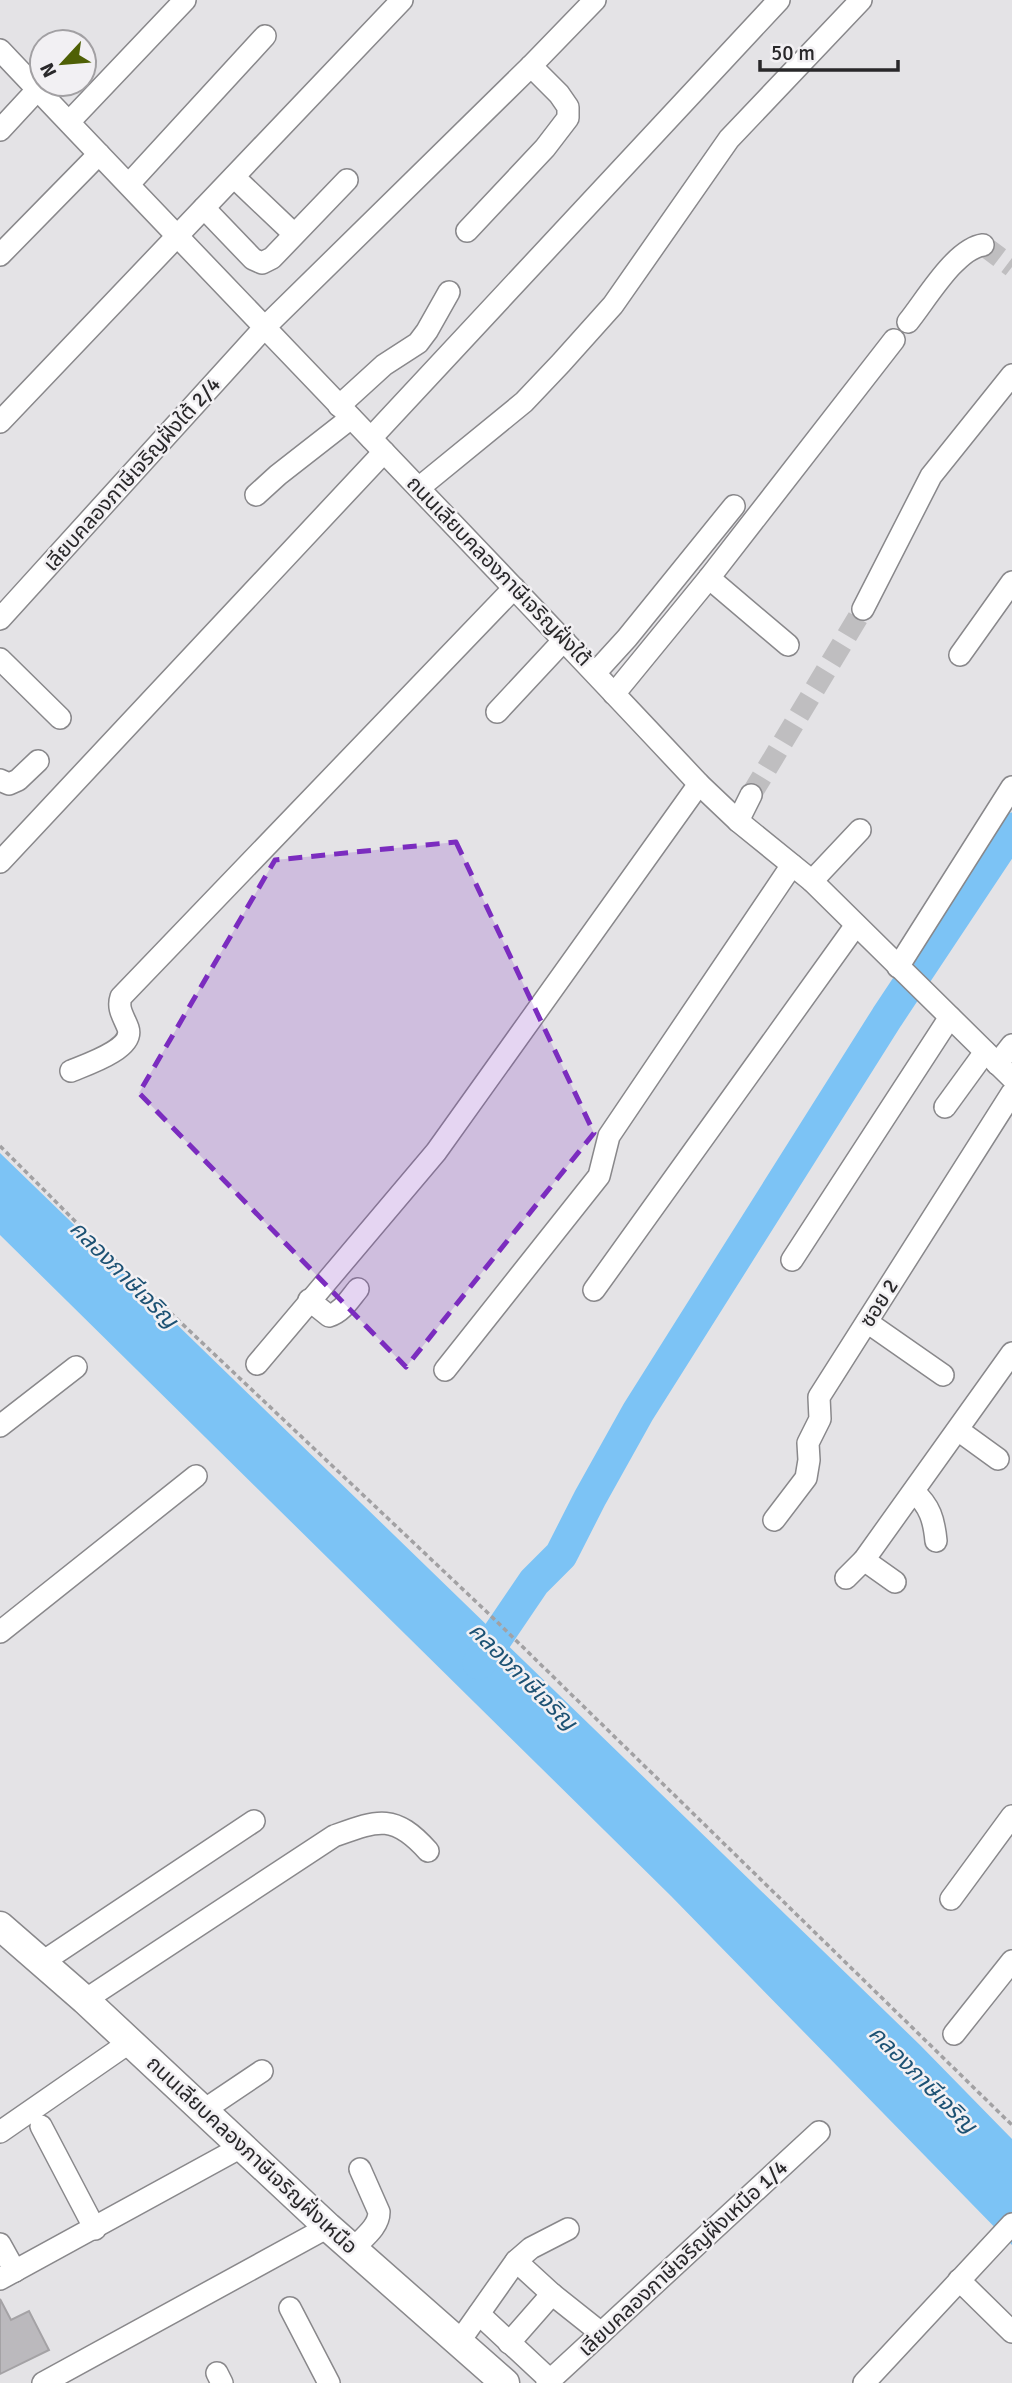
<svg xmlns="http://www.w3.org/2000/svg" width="1012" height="2383" font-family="Signika,'Noto Sans Thai',sans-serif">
	<rect width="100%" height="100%" fill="#e4e3e6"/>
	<polygon fill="#7cc3f5" points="0,1153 920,2045 1012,2139 1012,2245 671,1896 0,1235"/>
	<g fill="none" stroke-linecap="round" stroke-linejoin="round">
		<polyline stroke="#7cc3f5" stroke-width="33" points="479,1663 534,1582 561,1555 590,1498 638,1412 887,1017 1012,829"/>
	</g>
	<polygon fill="#bbb9bd" stroke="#a4a2a5" stroke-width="2" points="0,2299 11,2320 29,2311 49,2350 0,2374"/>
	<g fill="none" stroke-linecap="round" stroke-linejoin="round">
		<g stroke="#bfbec0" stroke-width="21" stroke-dasharray="21 10" stroke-linecap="butt">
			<polyline points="983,245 1012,267"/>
			<polyline points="751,795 863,609"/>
		</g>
		<defs>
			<g id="minor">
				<path d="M0 50C232 295 468 537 699 784L738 821 812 881 1012 1078"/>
				<polyline points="69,122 185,0"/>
				<polyline points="0,130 38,89"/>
				<polyline points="234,177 294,234"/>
				<polyline points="129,184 265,36"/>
				<polyline points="204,208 253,259 262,263 272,258 347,180"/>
				<polyline points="467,231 545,148 568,118 568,107 559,94 531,66"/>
				<polyline points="0,255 99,154"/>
				<path d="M908 322C926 300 955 249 983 245"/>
				<polyline points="339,406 384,365 418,343 427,331 449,292"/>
				<polyline points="0,422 402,0"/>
				<polyline points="371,438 779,0"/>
				<polyline points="420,487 524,402 561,363 613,305 729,139 861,0"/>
				<polyline points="256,495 278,475 351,418"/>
				<polyline points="709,578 788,645"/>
				<polyline points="863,609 931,476 1012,375"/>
				<polyline points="0,619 264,328 531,66 595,0"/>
				<polyline points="960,655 1012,582"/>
				<polyline points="0,659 60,718"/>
				<polyline points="596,672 627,638 734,506"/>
				<polyline points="614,694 709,578 894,340"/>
				<polyline points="497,712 564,640"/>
				<polyline points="0,780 9,784 18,780 38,761"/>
				<polyline points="738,821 751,795"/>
				<polyline points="0,862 384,452"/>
				<polyline points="812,881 860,830"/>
				<polyline points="898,967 1012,787"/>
				<polyline points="997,1064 1012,1045"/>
				<path d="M71 1071C85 1065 135 1049 128 1028 124 1017 117 1009 121 997L514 588"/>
				<polyline points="945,1107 985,1052"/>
				<polyline points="792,1260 950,1017"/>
				<polyline points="594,1290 856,925"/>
				<path d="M309 1300 329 1316C342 1312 349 1300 358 1289"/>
				<polyline points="867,1322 943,1375"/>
				<polyline points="257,1364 436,1152 699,784"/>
				<polyline points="445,1370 599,1176 609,1136 792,865"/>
				<polyline points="0,1426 76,1367"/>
				<polyline points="958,1430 998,1459"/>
				<path d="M914 1492C930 1506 934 1520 936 1541"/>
				<polyline points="774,1520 806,1478 809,1460 808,1443 820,1419 819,1397 1012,1093"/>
				<polyline points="864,1560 895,1582"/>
				<polyline points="846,1578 864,1560 1012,1353"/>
				<polyline points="0,1632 196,1476"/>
				<polyline points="951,1899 1012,1816"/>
				<polyline points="41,1963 254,1821"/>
				<path d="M85 2000 334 1836C378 1820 394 1813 428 1851"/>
				<polyline points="954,2034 1012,1961"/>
				<polyline points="204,2110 262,2071"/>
				<polyline points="41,2126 95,2229"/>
				<polyline points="0,2132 130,2042"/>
				<polyline points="0,2244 15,2271"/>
				<path d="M353 2249C363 2238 379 2227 379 2212L360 2169"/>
				<polyline points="516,2261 552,2294"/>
				<polyline points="0,2279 243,2146"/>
				<polyline points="959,2280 1012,2332"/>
				<polyline points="290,2308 329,2383"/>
				<polyline points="479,2314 550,2380"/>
				<polyline points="459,2342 516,2261 531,2248 568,2229"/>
				<polyline points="509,2343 552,2294 601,2333"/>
				<polyline points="217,2373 222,2383"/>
				<polyline points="43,2383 328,2227"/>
				<polyline points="547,2383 819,2132"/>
				<polyline points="864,2383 1012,2224"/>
			</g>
			<polyline id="major" points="0,1926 85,2000 328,2227 505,2383"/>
		</defs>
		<use href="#minor" stroke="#89888b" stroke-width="24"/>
		<use href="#major" stroke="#89888b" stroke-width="31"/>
		<polyline stroke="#a2a1a3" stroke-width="3.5" stroke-dasharray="5 3.5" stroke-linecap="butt" points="0,1146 103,1249 489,1614 1012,2125"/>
		<use href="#minor" stroke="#fff" stroke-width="21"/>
		<use href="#major" stroke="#fff" stroke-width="28"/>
	</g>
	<path fill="#7b2cbf" fill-opacity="0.2" stroke="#7b2cbf" stroke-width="5" stroke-dasharray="14 9" stroke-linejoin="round" d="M456 842 594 1133 406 1367 139 1093 275 860Z"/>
	<g text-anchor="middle" stroke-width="5" stroke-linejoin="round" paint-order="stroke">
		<g font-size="21" fill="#29282a" stroke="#f2f0f3">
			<text transform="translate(132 474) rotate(-48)" y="7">เลียบคลองภาษีเจริญฝั่งใต้ 2/4</text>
			<text transform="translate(499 571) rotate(46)" y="7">ถนนเลียบคลองภาษีเจริญฝั่งใต้</text>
			<text transform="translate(879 1303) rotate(-58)" y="7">ซอย 2</text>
			<text transform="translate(252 2155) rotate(43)" y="7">ถนนเลียบคลองภาษีเจริญฝั่งเหนือ</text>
			<text transform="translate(683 2258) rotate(-43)" y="7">เลียบคลองภาษีเจริญฝั่งเหนือ 1/4</text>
		</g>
		<g font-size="23" font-style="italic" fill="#1d5274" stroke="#f2f0f3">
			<text transform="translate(124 1274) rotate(45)" y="8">คลองภาษีเจริญ</text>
			<text transform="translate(523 1676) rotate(45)" y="8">คลองภาษีเจริญ</text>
			<text transform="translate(923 2079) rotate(45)" y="8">คลองภาษีเจริญ</text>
		</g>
	</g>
	<g transform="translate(63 63) rotate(244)"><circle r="33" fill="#f2f0f3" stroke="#a2a0a3" stroke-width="2"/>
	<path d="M0-5L12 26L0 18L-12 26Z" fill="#4f6005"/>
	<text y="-10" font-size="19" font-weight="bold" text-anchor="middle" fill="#29282a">N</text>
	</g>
	<path d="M760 60v10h138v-10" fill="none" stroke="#29282a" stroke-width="3.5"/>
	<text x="771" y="60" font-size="21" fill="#29282a" stroke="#f2f0f3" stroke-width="5" paint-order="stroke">50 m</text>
</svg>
